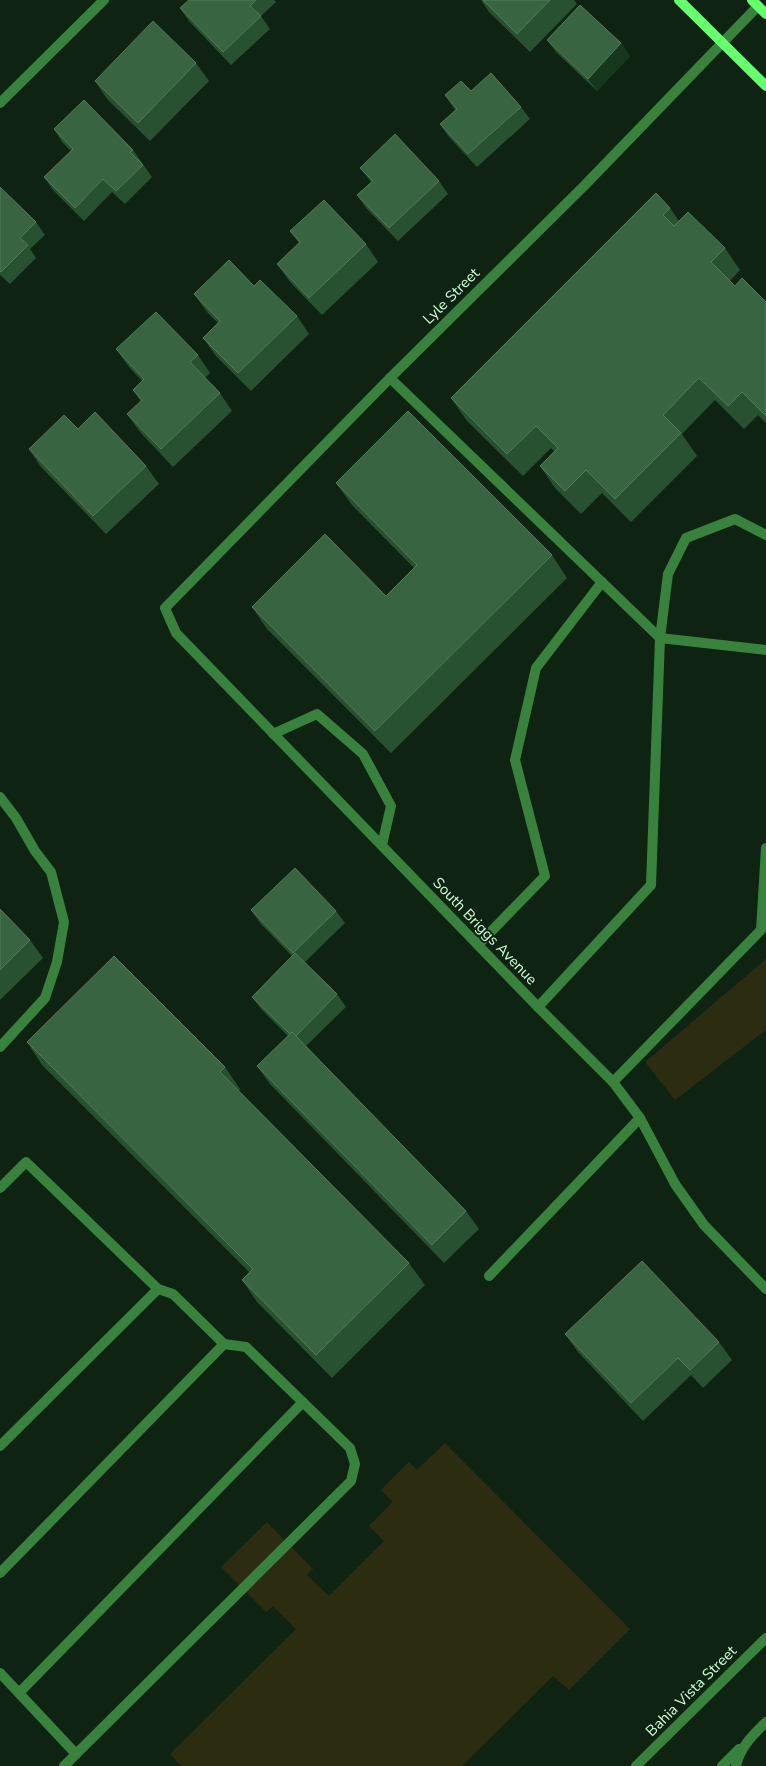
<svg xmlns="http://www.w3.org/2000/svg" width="766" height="1766" font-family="'Nunito Sans',sans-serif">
	<rect width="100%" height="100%" fill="#0e2312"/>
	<g fill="#2c2c11">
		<polygon points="766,959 766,1030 675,1100 645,1062"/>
		<polygon points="445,1443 630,1629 569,1690 553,1676 462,1766 181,1766 170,1754 296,1629 273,1606 266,1612 221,1567 267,1522 313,1569 307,1575 329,1596 384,1541 369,1526 393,1502 381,1490 409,1462 417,1470"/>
	</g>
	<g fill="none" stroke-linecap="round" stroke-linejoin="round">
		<g stroke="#38823d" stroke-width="10">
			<polyline points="390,378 660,638 766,650"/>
			<polyline points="273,734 317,714 363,754 391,806 382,845"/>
			<polyline points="0,797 16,818 35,851 51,872 64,922 57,962 45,998 0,1047"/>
			<polyline points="478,945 545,876 515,760 536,668 602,582"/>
			<polyline points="538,1007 651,885 660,638 668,574 686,538 735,519 766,535"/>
			<polyline points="613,1082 761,930 766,848"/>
			<polyline points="0,1188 26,1162 158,1289 173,1294 224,1344 246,1347 350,1448 355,1464 351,1481 64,1766"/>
			<polyline points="489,1276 640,1118"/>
			<polyline points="0,1446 158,1289"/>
			<polyline points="0,1573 224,1344"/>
			<polyline points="0,1673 76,1754"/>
			<polyline points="19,1693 303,1402"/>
			<polyline points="722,1766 739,1749"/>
			<path d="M736 1766C740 1747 753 1735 766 1722"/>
		</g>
		<g stroke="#38823d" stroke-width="10">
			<polyline points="758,6 584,186 390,378 165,608 176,633 538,1007 613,1082 640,1118 675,1184 704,1225 766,1289"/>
			<polyline points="0,103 104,0"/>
		</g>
		<polyline stroke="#38823d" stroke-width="10" points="636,1766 766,1638"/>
		<g stroke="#66ff6d" stroke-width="10">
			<polyline points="679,0 766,86"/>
			<polyline points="752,0 766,14"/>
		</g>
	</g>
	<g fill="#275130">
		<polygon points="189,0 274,0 276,2 261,16 270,29 231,65 189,21 180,8"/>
		<polygon points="481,0 574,0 577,4 530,52 489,12"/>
		<polygon points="547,40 621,43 630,56 597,91 556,52"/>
		<polygon points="196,63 209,81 150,141 107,99 95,81"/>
		<polygon points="471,91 521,107 530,119 477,167 449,137 440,124 455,110 445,95"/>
		<polygon points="54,129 133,150 152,177 125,204 112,192 84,221 53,190 44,177 71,151 62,142"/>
		<polygon points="360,168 439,181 448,194 398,241 366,208 357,195 371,182"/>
		<polygon points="0,187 36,222 45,235 30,249 36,258 10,284 0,275"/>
		<polygon points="670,208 679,221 725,248 740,270 730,281 735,286 766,302 766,423 758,415 744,429 715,400 682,434 697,456 631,522 602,493 581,514 555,488 540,466 554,451 551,448 523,476 467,421 451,398"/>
		<polygon points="290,231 366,244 378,262 322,315 290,282 277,264 299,243"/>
		<polygon points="254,286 297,316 309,334 251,391 216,356 203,338 218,323 207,312 194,294"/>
		<polygon points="116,349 198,355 210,373 205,378 220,393 232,411 173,467 140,432 127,414 141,402 133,390 142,381 129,367"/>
		<polygon points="78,429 146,466 159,484 106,534 41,467 29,449"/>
		<polygon points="336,483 552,555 567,578 391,753 267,629 252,607 386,596 414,568 352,505"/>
		<polygon points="0,909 30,940 43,958 0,1000"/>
		<polygon points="251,910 336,911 345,923 305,962 337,994 346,1007 306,1046 466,1211 479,1229 444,1263 270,1084 257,1066 288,1036 261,1009 252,997 292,956 260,923"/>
		<polygon points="27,1042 225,1067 240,1089 239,1091 409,1263 425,1285 332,1378 257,1302 242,1280 249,1272 42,1065"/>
		<polygon points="565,1334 719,1342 732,1360 703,1388 691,1375 643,1421 578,1352"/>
	</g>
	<polygon fill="#15371c" points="621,43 630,56 597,91 588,79"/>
	<g fill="#396441" stroke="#507c59">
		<polygon points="189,0 256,0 250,6 261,16 223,52 180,8"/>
		<polygon points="483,0 550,0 517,34"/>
		<polygon points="580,5 621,43 588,79 547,40"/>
		<polygon points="153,21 196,63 138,123 95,81"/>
		<polygon points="491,73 521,107 468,154 440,124 457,109 445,95 461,81 471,91"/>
		<polygon points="84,100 133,150 130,152 143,165 116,191 103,179 75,208 44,177 73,149 54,129"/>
		<polygon points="395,134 439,181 389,228 357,195 373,181 360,168"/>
		<polygon points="0,187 36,222 20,238 28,245 1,272 0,271"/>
		<polygon points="656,193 670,208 663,215 674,226 688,212 725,248 711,262 735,286 742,278 766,302 766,416 742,392 728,406 699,378 663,415 681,433 615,499 586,470 565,491 540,466 558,448 536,426 507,454 451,398"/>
		<polygon points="324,200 366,244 309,298 277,264 300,242 290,231"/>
		<polygon points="229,260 254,286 260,280 297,316 238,373 203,338 220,321 194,294"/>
		<polygon points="156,312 198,355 190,362 220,393 161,449 127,414 142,400 133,390 144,379 116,349"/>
		<polygon points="408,411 552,555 375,731 252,607 325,534 386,596 417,565 336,483"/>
		<polygon points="95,412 146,466 93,516 29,449 64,415 78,429"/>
		<polygon points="295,868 336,911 293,953 251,910"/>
		<polygon points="0,909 30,940 0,970"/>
		<polygon points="295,953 337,994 296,1036 292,1032 290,1034 252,997"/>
		<polygon points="114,956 225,1067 220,1072 409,1263 316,1355 242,1280 253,1269 27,1042"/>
		<polygon points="292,1032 466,1211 432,1245 257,1066"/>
		<polygon points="642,1261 719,1342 690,1370 678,1358 631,1403 565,1334"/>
	</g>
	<g text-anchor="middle" stroke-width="4" stroke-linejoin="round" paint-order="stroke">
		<g font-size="15" fill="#cfffd6" stroke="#0e2312">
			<text transform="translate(451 296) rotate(-45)" y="5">Lyle Street</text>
			<text transform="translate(485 931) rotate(46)" y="5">South Briggs Avenue</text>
			<text transform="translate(691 1691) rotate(-45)" y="5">Bahia Vista Street</text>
		</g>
	</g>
</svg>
